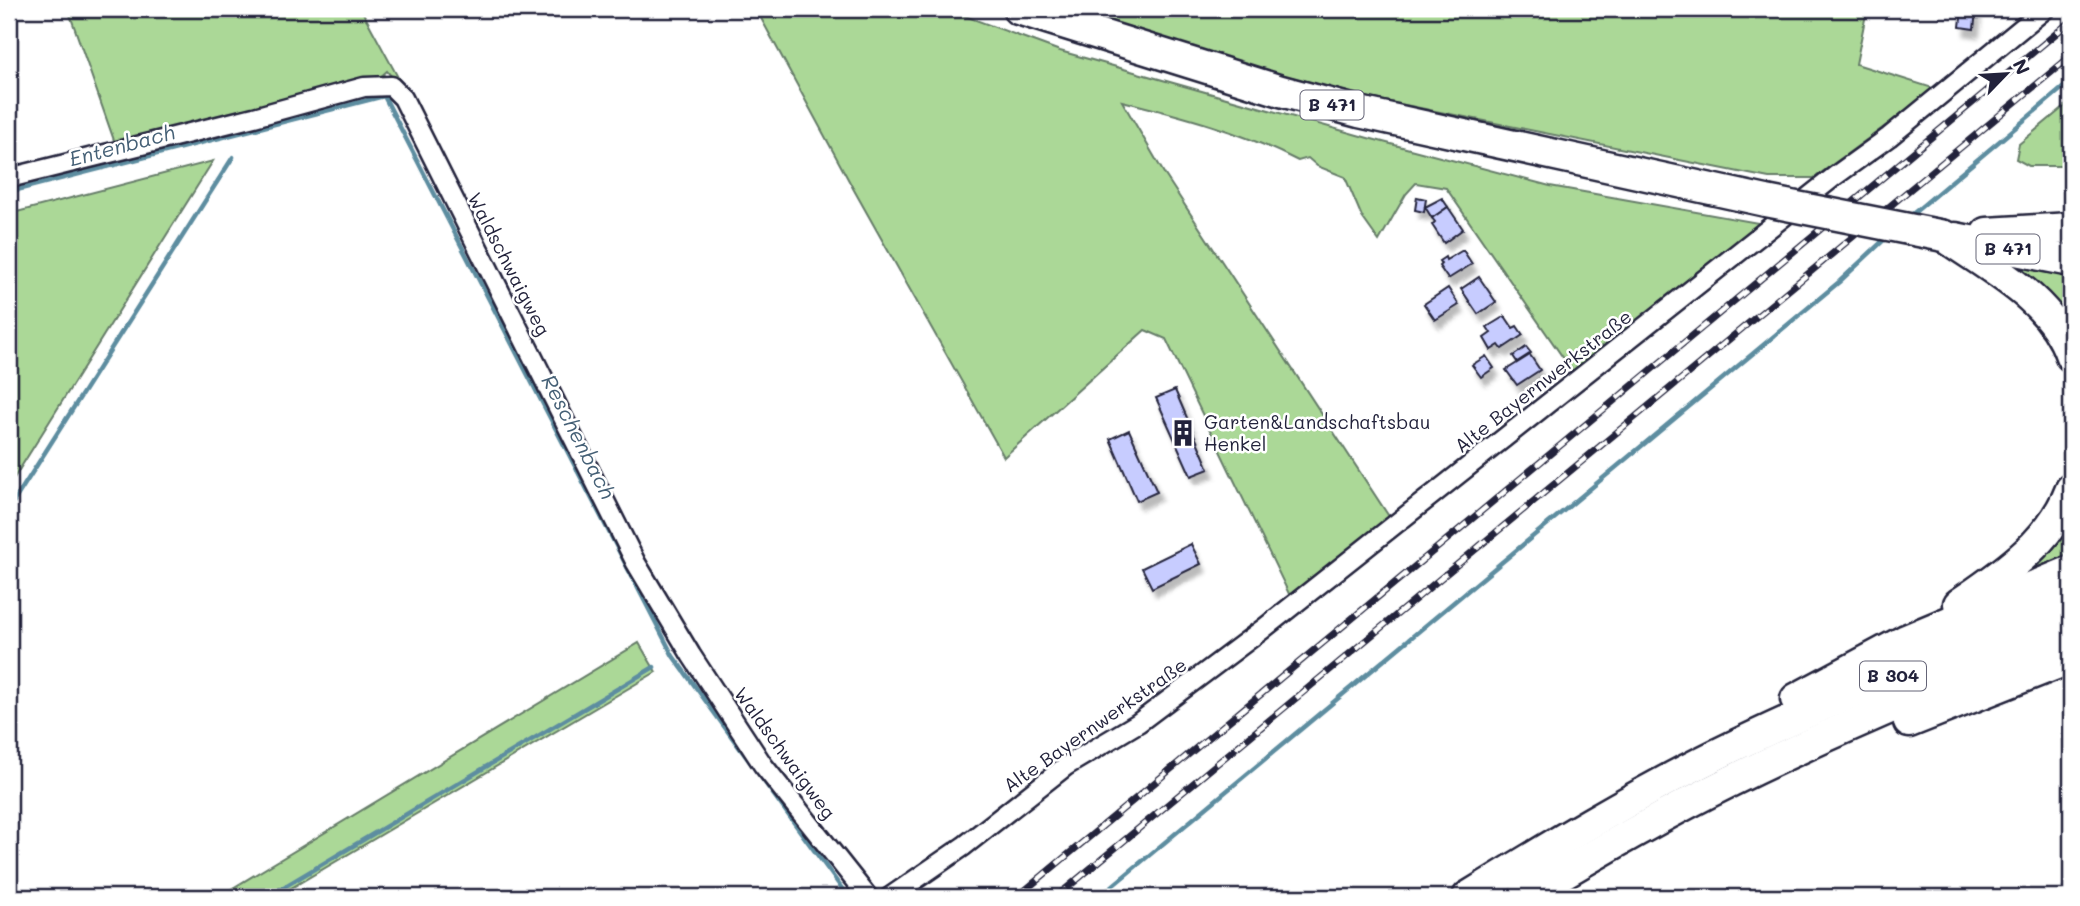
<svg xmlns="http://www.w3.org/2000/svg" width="2080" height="906" font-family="Mali,sans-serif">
	<defs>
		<filter id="shadow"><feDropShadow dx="4.5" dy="8" stdDeviation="2" flood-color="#0004"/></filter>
	</defs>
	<rect width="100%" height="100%" fill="#fff"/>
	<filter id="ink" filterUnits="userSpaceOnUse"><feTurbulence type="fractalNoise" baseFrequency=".0143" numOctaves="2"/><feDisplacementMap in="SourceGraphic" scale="14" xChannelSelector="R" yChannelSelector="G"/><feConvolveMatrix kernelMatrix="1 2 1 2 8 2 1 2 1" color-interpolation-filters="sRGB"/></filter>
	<g filter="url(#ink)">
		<g fill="#abd897" stroke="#667d69" stroke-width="2">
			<polygon points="68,9 361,9 400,81 396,82 387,71 378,79 116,146"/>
			<path d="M756 9H946L1060 51 1368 138 1550 186 1764 224 1573 372 1446 188 1416 183 1406 194 1379 241 1362 217 1345 177 1317 166 1308 158 1298 161C1243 132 1183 116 1122 101L1165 175 1390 518 1290 596 1166 339 1145 330 1004 457 854 190Z"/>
			<polygon points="1059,9 1867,9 1856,64 1936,89 1814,178 1769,178 1365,97 1213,56"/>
			<polygon points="2071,101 2071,166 2029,166 2016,159 2019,144"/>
			<polygon points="213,161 9,486 9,214"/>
			<polygon points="2014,264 2071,276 2071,333 2010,266"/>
			<polygon points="2071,508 2071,564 1978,598"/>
			<polygon points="639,643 656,672 276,897 218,897"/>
		</g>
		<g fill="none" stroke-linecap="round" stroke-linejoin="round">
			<g stroke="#5d8da0" stroke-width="4.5">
				<polyline points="9,192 384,96 673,656 848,897"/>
				<polyline points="1909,217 2071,81"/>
				<polyline points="9,509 233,157"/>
				<polyline points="267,897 654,667"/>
				<polyline points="1099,897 1839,282 1887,237"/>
			</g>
		</g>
		<g fill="#c7ccff" stroke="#22223b" stroke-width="2" filter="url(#shadow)">
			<polygon points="1962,9 1976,11 1974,29 1960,27"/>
			<polygon points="1417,197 1426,199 1424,212 1415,210"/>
			<polygon points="1442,198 1448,207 1432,218 1425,207"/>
			<polygon points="1448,207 1463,229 1444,243 1432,225 1435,222 1432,218"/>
			<polygon points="1463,250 1472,264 1448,279 1439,266 1441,264 1439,261 1445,257 1446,260"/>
			<polygon points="1479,277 1496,302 1478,314 1461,289"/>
			<polygon points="1448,288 1459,305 1435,320 1424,304"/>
			<polygon points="1505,316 1513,328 1517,326 1523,335 1502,349 1499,345 1491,350 1484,338 1491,333 1487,327"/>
			<polygon points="1526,347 1531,353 1517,362 1513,356"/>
			<polygon points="1530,355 1540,370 1517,385 1506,370"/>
			<polygon points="1486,356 1494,368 1481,377 1472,365"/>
			<polygon points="1175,390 1209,469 1191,476 1156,398"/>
			<polygon points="1129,430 1157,492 1137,501 1110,439"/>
			<polygon points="1191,544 1201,564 1152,588 1142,568"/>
		</g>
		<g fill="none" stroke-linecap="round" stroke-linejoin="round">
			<defs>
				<g id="minor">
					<polyline points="9,178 254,117 364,87 391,86 403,98 636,563 691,655 763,765 868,897"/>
					<polyline points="890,897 964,846 1066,766 1138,723 1263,629 1835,176 1889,137 2045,9"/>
				</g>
				<g id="trunk">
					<polyline points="1018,9 1281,91 1359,112 1766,201"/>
					<polyline points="1987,233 2071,228"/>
					<path d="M1944 236C1991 269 2052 299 2071 356"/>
					<polyline points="1955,238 2071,261"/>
					<path d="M1959 604C2004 573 2051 542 2071 489"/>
					<polyline points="1796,699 1906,640 2071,571"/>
					<polyline points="1909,722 2071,658"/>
					<path d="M1468 897C1549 847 1631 797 1716 755 1832 698 1953 651 2071 601"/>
					<path d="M1523 897C1591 856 1660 816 1731 781 1842 726 1957 680 2071 632"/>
				</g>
			</defs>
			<use href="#minor" stroke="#22223b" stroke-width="23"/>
			<use href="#trunk" stroke="#22223b" stroke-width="35"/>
			<use href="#minor" stroke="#fff" stroke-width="18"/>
			<use href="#trunk" stroke="#fff" stroke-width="30"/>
			<defs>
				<g id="rail">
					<polyline points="1017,897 2071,21"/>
					<polyline points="1056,897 2071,56"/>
				</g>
			</defs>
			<use href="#rail" stroke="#22223b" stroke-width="7"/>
			<use href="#rail" stroke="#fff" stroke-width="4.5" stroke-dasharray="13" stroke-linecap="butt"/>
			<defs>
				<polyline id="trunk-bridge" points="1766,201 1944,236"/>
			</defs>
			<use href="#trunk-bridge" stroke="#22223b" stroke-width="35" stroke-linecap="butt"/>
			<use href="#trunk-bridge" stroke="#fff" stroke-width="30"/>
		</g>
	</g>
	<defs>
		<symbol id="building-bare" viewBox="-9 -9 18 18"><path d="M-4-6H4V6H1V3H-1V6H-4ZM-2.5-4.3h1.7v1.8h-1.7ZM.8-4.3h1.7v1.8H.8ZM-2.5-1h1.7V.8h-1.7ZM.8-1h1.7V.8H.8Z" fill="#22223b" stroke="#fff" stroke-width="2.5" paint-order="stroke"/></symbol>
	</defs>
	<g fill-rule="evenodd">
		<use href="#building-bare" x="1164" y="414" width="38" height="38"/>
	</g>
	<g text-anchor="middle" stroke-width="5" stroke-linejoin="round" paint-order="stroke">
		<g fill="#fff" stroke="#646476" stroke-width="2">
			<rect x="1300.5" y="90.5" width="63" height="29" rx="5"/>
			<rect x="1976.5" y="234.5" width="63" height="29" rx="5"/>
			<rect x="1860" y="661.5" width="66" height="29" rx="5"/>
		</g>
		<g font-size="18" font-weight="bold" fill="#22223b">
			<text x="1332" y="111">B 471</text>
			<text x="2008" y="255">B 471</text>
			<text x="1893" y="682">B 304</text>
		</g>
		<g font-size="19" fill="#22223b" stroke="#fff">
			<text transform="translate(509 264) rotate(63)" y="7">Waldschwaigweg</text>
			<text transform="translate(1543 381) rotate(-38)" y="7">Alte Bayernwerkstraße</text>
			<text transform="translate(1095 725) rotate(-35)" y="7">Alte Bayernwerkstraße</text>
			<text transform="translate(785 753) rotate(54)" y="7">Waldschwaigweg</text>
		</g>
		<g font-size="19" fill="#22223b" stroke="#fff" text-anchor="start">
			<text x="1204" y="429">Garten&amp;Landschaftsbau<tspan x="1204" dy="22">Henkel</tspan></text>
		</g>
		<g font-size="21" font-style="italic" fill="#456076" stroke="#fff">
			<text transform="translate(122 146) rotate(-15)" y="7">Entenbach</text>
			<text transform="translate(578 437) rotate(63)" y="7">Reschenbach</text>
		</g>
	</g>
	<rect width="2080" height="906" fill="none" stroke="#fff" stroke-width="35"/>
	<rect x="18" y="18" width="2045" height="871" fill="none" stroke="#22223b" stroke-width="2.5" filter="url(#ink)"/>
	<g transform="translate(2006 74) rotate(65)" stroke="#ffffff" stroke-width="5" paint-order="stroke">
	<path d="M0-5L12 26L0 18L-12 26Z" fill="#22223b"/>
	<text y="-10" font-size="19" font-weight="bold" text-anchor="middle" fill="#22223b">N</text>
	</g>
</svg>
